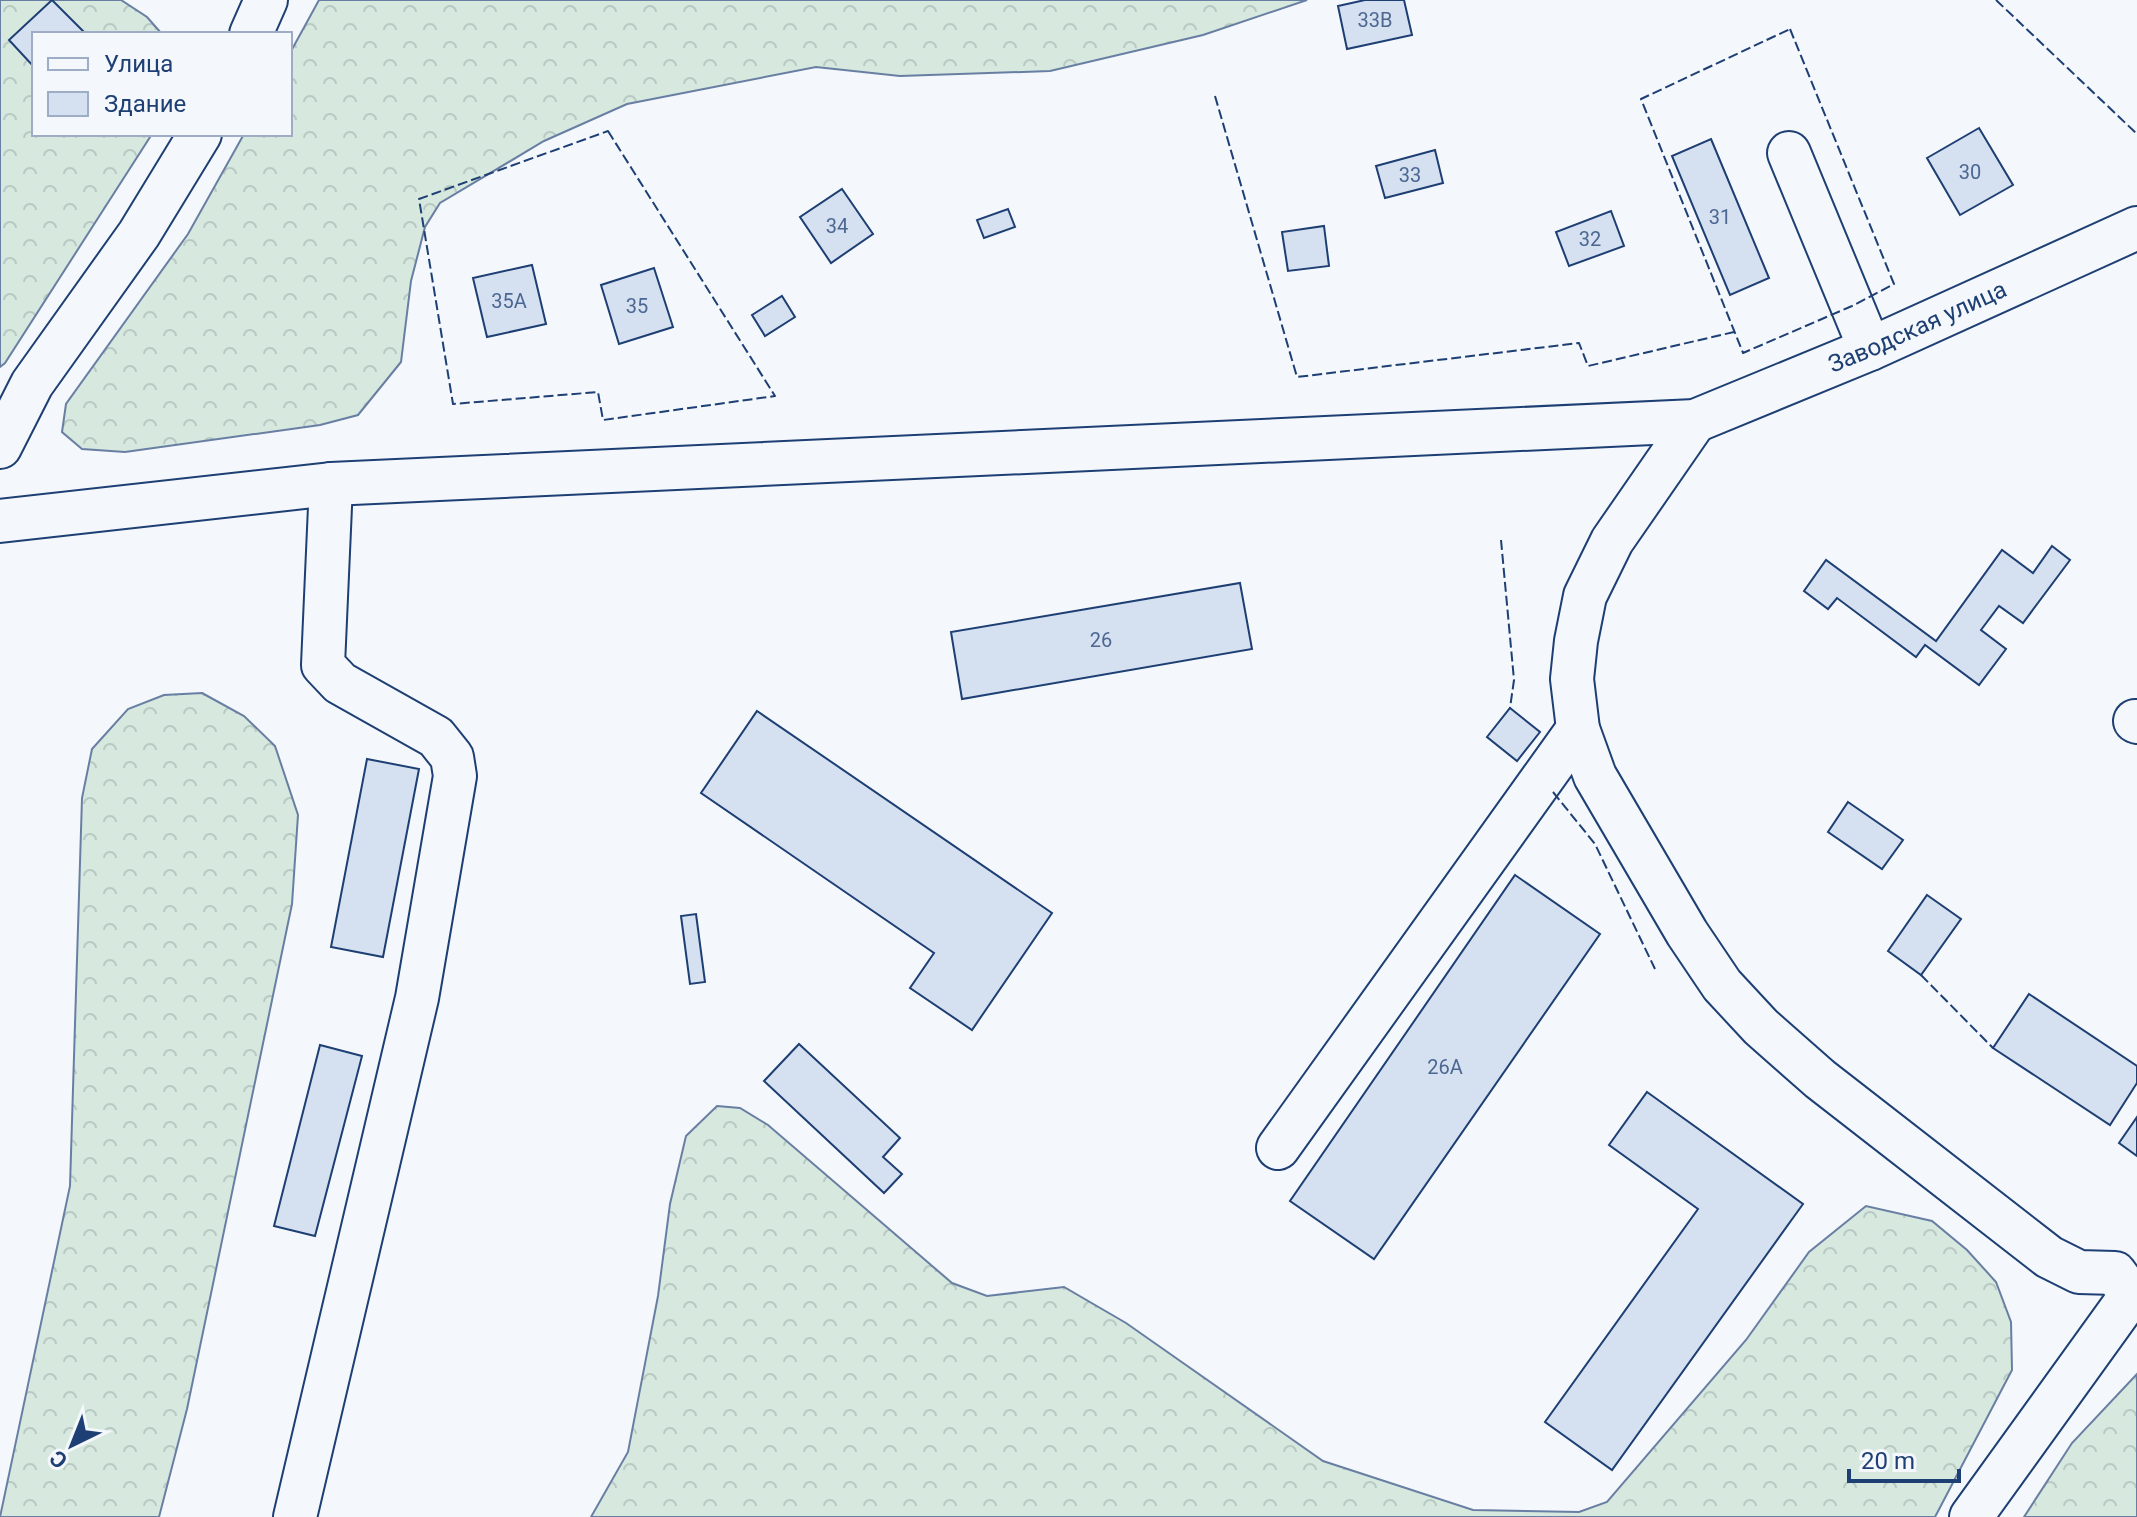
<svg xmlns="http://www.w3.org/2000/svg" width="2137" height="1517" font-family="Roboto,sans-serif">
	<defs>
		<pattern id="forest-crowns" width="20" height="18" patternUnits="userSpaceOnUse" patternTransform="scale(2)"><rect width="20" height="18" fill="#d7e8df"/><path d="M2 6a3 3 0 1 1 6 0M12 15a3 3 0 1 1 6 0" fill="none" stroke="#b8c8c3"/></pattern>
	</defs>
	<rect width="100%" height="100%" fill="#f4f7fb"/>
	<g fill="url(#forest-crowns)" stroke="#687fa3" stroke-width="2">
		<polygon points="0,0 121,0 147,17 162,34 34,34 34,134 152,134 5,363 0,367"/>
		<polygon points="319,0 1307,0 1203,35 1050,71 900,76 816,67 627,104 544,141 440,203 425,227 411,281 401,362 358,415 320,425 125,452 82,449 62,432 66,404 188,234 244,134 290,134 290,53"/>
		<polygon points="202,693 244,716 275,746 298,815 292,904 187,1409 159,1517 0,1517 70,1186 82,798 92,749 128,709 164,695"/>
		<polygon points="717,1106 740,1108 768,1125 952,1283 987,1296 1064,1287 1126,1323 1323,1461 1473,1510 1579,1512 1607,1502 1746,1340 1809,1252 1866,1206 1932,1221 1967,1250 1996,1282 2011,1322 2012,1370 1935,1517 591,1517 628,1452 658,1296 670,1204 686,1136"/>
		<polygon points="2137,1374 2137,1517 2024,1517 2072,1443"/>
	</g>
	<g fill="#d5e0f0" stroke="#1d3f73" stroke-width="2">
		<polygon points="52,0 86,34 34,34 34,67 9,40"/>
		<polygon points="1365,0 1404,0 1412,35 1347,49 1338,6"/>
		<polygon points="1979,128 2013,185 1960,215 1927,158"/>
		<polygon points="1711,139 1769,278 1730,295 1672,156"/>
		<polygon points="1435,150 1443,183 1385,198 1376,166"/>
		<polygon points="842,189 873,234 831,263 800,217"/>
		<polygon points="1008,209 1015,227 984,238 977,220"/>
		<polygon points="1611,211 1624,246 1569,266 1556,232"/>
		<polygon points="1324,226 1329,266 1288,271 1282,232"/>
		<polygon points="532,265 546,324 487,337 473,278"/>
		<polygon points="654,268 673,327 619,344 601,285"/>
		<polygon points="782,296 795,317 765,336 752,315"/>
		<polygon points="2052,546 2070,560 2023,623 1999,606 1981,630 2006,649 1979,685 1925,645 1916,657 1837,598 1828,609 1804,591 1826,560 1936,641 2002,550 2033,573"/>
		<polygon points="1240,583 1252,649 962,699 951,632"/>
		<polygon points="1510,708 1540,732 1517,761 1487,737"/>
		<polygon points="757,711 1052,913 972,1030 910,988 934,953 701,793"/>
		<polygon points="367,759 419,769 383,957 331,947"/>
		<polygon points="1848,802 1903,840 1882,869 1828,832"/>
		<polygon points="1515,875 1600,934 1374,1259 1290,1201"/>
		<polygon points="1927,895 1961,919 1921,975 1888,951"/>
		<polygon points="696,914 705,982 690,984 681,916"/>
		<polygon points="2029,994 2137,1066 2137,1083 2110,1125 1993,1048"/>
		<polygon points="799,1044 900,1138 883,1157 902,1174 884,1193 764,1081"/>
		<polygon points="320,1045 362,1056 315,1236 274,1226"/>
		<polygon points="1647,1092 1803,1204 1612,1470 1545,1422 1698,1209 1609,1145"/>
		<polygon points="2137,1117 2137,1156 2119,1143"/>
	</g>
	<g fill="none" stroke-linecap="round" stroke-linejoin="round">
		<defs>
			<g id="minor">
				<polyline points="251,34 266,0"/>
				<polyline points="1789,153 1870,349"/>
				<polyline points="1695,421 1612,541 1585,596 1576,641 1572,679 1578,729 1595,776 1687,933 1722,985 1761,1027 1820,1079 2049,1257 2079,1272 2115,1273 2131,1295 1971,1517"/>
				<polyline points="0,447 32,384 139,234 200,134"/>
				<path id="s1" d="M0 521 331 484 1695 421 1870 349 2137 228"/>
				<polyline points="2135,721 2137,722"/>
				<polyline points="1278,1148 1578,729"/>
				<polyline points="295,1517 417,998 455,776 452,757 436,737 340,683 323,665 331,484"/>
			</g>
		</defs>
		<use href="#minor" stroke="#1d3f73" stroke-width="46"/>
		<use href="#minor" stroke="#f4f7fb" stroke-width="42"/>
		<g stroke="#1d3f73" stroke-width="2" stroke-dasharray="10 4" stroke-linecap="butt">
			<polyline points="1996,0 2137,134"/>
			<polygon points="1790,29 1894,284 1852,306 1743,353 1641,99"/>
			<polyline points="1215,96 1297,377 1579,343 1588,366 1734,332"/>
			<polygon points="608,131 775,396 603,420 598,392 453,404 419,199"/>
			<polyline points="1501,540 1514,680 1510,708"/>
			<polyline points="1553,792 1595,844 1655,969"/>
			<polyline points="1921,975 1993,1048"/>
		</g>
	</g>
	<g text-anchor="middle" stroke-width="6" stroke-linejoin="round" paint-order="stroke">
		<g font-size="20" fill="#4b6792">
			<text x="1375" y="27">33В</text>
			<text x="1970" y="179">30</text>
			<text x="1410" y="182">33</text>
			<text x="1720" y="224">31</text>
			<text x="837" y="233">34</text>
			<text x="1590" y="246">32</text>
			<text x="509" y="308">35А</text>
			<text x="637" y="313">35</text>
			<text x="1101" y="647">26</text>
			<text x="1445" y="1074">26А</text>
		</g>
		<g font-size="24" fill="#1d3f73" stroke="#f4f7fb">
			<text dy="8" stroke="none"><textPath href="#s1" startOffset="1940">Заводская улица</textPath></text>
		</g>
	</g>
	<rect x="32" y="32" width="260" height="104" fill="#f4f7fb" stroke="#9eadc5" stroke-width="2"/>
	<rect x="48" y="58" width="40" height="12" fill="#f4f7fb" stroke="#9eadc5" stroke-width="2"/>
	<text x="104" y="72" font-size="24" fill="#1d3f73">Улица</text>
	<rect x="48" y="92" width="40" height="24" fill="#d5e0f0" stroke="#9eadc5" stroke-width="2"/>
	<text x="104" y="112" font-size="24" fill="#1d3f73">Здание</text>
	<g transform="translate(72 1445) rotate(223)" stroke="#f4f7fb" stroke-width="6" paint-order="stroke">
	<path d="M0-6L14 30L0 20L-14 30Z" fill="#1d3f73"/>
	<text y="-12" font-size="22" font-weight="bold" text-anchor="middle" fill="#1d3f73">С</text>
	</g>
	<path d="M1849 1469v12h110v-12" fill="none" stroke="#1d3f73" stroke-width="4"/>
	<text x="1861" y="1469" font-size="24" fill="#1d3f73" stroke="#f4f7fb" stroke-width="6" paint-order="stroke">20 m</text>
</svg>
